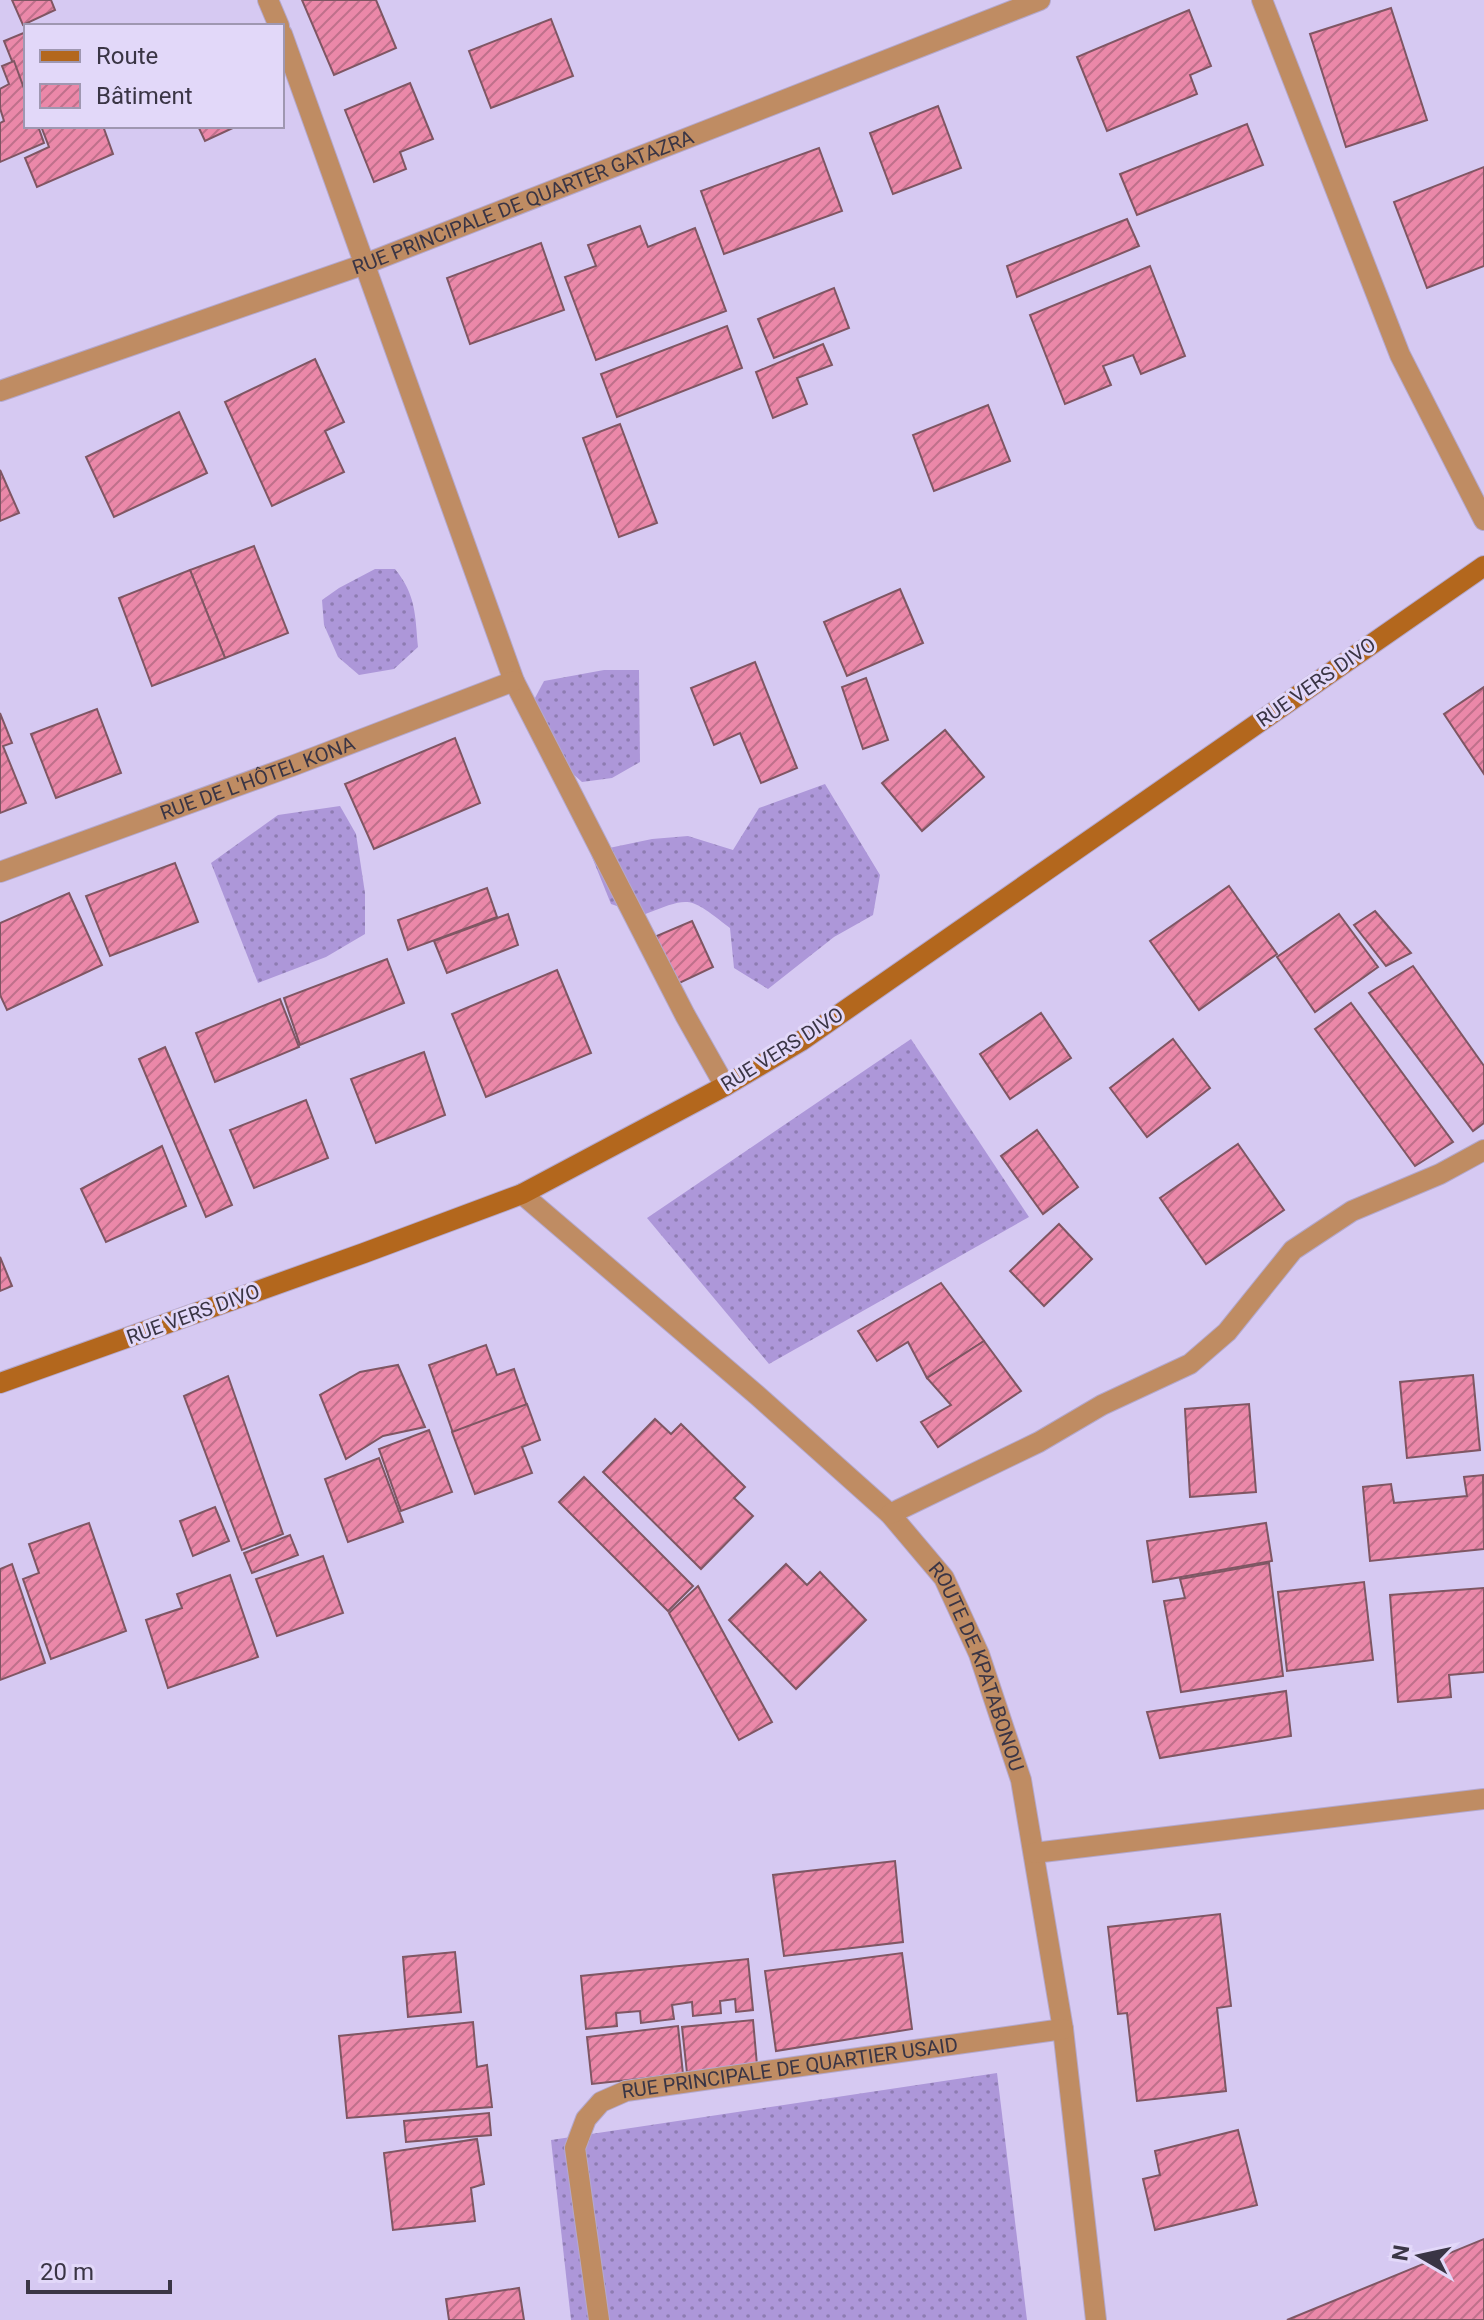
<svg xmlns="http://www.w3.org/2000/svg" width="1484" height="2320" font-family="Roboto,sans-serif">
	<defs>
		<pattern id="grass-dots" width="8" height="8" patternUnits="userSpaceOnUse" patternTransform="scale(2)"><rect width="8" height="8" fill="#ad97d9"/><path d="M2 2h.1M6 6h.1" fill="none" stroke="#8e7cb2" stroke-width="1.8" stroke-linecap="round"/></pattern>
		<pattern id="building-hatch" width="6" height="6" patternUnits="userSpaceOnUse" patternTransform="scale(2)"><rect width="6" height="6" fill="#eb88a9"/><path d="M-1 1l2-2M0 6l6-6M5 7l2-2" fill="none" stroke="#bf708b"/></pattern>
	</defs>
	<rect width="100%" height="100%" fill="#d6c9f2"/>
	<g fill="url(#grass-dots)">
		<path d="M375 569H395C416 595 415 614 418 647L394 669 359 675 338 657 324 625 322 600 339 588Z"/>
		<polygon points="604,670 639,670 640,762 612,778 582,782 553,756 538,725 535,698 544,681"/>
		<path d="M825 784 880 875 873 915 834 937 768 989 734 968 730 928C688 896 692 896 643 915L611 904 590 852 652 839 688 836 733 850 759 808Z"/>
		<polygon points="340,806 356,834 365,893 365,934 326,957 258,983 211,863 278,815"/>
		<polygon points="911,1039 1029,1217 769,1364 647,1218"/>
		<polygon points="997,2073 1027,2320 571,2320 551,2140"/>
	</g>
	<g fill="url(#building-hatch)" stroke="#7f5663" stroke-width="2">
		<polygon points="12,0 51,0 55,10 23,25"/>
		<polygon points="302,0 376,0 396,48 334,75"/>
		<polygon points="1391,8 1427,120 1346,147 1310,34"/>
		<polygon points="1189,10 1211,66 1190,75 1197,94 1107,131 1077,57"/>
		<polygon points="551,19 573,76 491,108 469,51"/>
		<polygon points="26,32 26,96 4,41"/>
		<polygon points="14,61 26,94 26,126 38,126 44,143 0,162 0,123 4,121 0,108 0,89 9,84 2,66"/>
		<polygon points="410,83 433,139 400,152 406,169 374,182 345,110"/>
		<polygon points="938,106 961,168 893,194 870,133"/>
		<polygon points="1247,124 1263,165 1137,215 1120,174"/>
		<polygon points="41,126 103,126 113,154 37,187 25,158 49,147"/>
		<polygon points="198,126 237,126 205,141"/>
		<polygon points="819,148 842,211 724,254 701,191"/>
		<polygon points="1484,167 1484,266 1427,288 1394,202"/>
		<polygon points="1127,219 1139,246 1017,297 1007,266"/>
		<polygon points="640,226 648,247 695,228 726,311 596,360 565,277 596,266 588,245"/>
		<polygon points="541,243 564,310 470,344 447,278"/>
		<polygon points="1150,266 1185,356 1141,374 1133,355 1103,366 1111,385 1065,404 1030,315"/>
		<polygon points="834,288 849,328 774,358 758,319"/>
		<polygon points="727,326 742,368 617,417 601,374"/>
		<polygon points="823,344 832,365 797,378 807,404 773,418 756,372"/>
		<polygon points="315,359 344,422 325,431 344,472 272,506 225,402"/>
		<polygon points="988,405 1010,461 934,491 913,435"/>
		<polygon points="179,412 207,473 114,517 86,457"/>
		<polygon points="620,424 657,523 619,537 583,438"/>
		<polygon points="0,470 19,513 0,521"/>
		<polygon points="254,546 288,633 225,658 190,570"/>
		<polygon points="190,570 225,658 152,686 119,598"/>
		<polygon points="900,589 923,643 847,676 824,622"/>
		<polygon points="755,662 797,768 761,783 740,733 714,745 691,688"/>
		<polygon points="866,678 888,740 863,749 842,687"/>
		<polygon points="1484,687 1484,774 1444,714"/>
		<polygon points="97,709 121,773 56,798 31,734"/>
		<polygon points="0,713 12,743 3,746 26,803 0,813"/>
		<polygon points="945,730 984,777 922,831 882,783"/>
		<polygon points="455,738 480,803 374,849 345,784"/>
		<polygon points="175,863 198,922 110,956 86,896"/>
		<polygon points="1229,886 1277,954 1199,1010 1150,941"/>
		<polygon points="487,888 497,917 408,950 398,920"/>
		<polygon points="69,893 102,965 7,1010 0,995 0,923"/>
		<polygon points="1375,911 1411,953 1386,966 1354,925"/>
		<polygon points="508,914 518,945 447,973 434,941"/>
		<polygon points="1339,914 1378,967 1315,1012 1277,957"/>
		<polygon points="692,921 713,967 673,986 652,938"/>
		<polygon points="387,959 404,1003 300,1045 284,998"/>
		<polygon points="1413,966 1484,1066 1484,1123 1473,1131 1369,993"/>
		<polygon points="557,970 591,1053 486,1097 452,1014"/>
		<polygon points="280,999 299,1047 215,1082 196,1033"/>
		<polygon points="1351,1003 1453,1142 1415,1166 1315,1029"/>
		<polygon points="1041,1013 1071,1058 1010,1099 980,1054"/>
		<polygon points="1173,1039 1210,1088 1147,1137 1110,1088"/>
		<polygon points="165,1047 232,1205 206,1217 139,1059"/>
		<polygon points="424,1052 445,1115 376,1143 351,1079"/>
		<polygon points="306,1100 328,1158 254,1188 230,1130"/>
		<polygon points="1037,1130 1078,1187 1043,1214 1001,1156"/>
		<polygon points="1238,1144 1284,1210 1206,1264 1160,1198"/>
		<polygon points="162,1146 186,1206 106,1242 81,1189"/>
		<polygon points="1059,1224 1092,1259 1044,1306 1010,1271"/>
		<polygon points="0,1257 12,1286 0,1291"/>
		<polygon points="941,1283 984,1341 927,1378 908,1342 877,1361 858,1331"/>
		<polygon points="984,1341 1021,1391 938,1447 921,1422 951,1405 927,1378"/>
		<polygon points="486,1345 497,1375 514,1369 527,1406 453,1433 429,1365"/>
		<polygon points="398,1365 425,1427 383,1436 346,1459 320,1395 360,1372"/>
		<polygon points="1473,1375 1480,1450 1407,1458 1400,1382"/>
		<polygon points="228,1376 283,1534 242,1550 184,1396"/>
		<polygon points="527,1404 540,1440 522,1447 532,1473 475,1494 452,1432"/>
		<polygon points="1249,1404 1256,1492 1190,1497 1185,1409"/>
		<polygon points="655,1419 671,1434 681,1424 745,1487 734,1498 753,1516 701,1569 603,1472"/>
		<polygon points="429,1430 452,1492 401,1511 379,1449"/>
		<polygon points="379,1458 403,1522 348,1542 325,1479"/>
		<polygon points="1483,1475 1484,1549 1370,1561 1363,1487 1391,1484 1394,1503 1467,1496 1464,1477"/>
		<polygon points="584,1477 693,1586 668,1611 559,1502"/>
		<polygon points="215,1507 229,1541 193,1556 180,1521"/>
		<polygon points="89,1523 126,1631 51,1659 23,1579 39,1573 29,1544"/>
		<polygon points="1266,1523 1272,1561 1153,1582 1147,1541"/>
		<polygon points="290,1535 298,1555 252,1573 244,1553"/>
		<polygon points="323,1556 343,1613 277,1636 256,1579"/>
		<polygon points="1269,1563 1283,1676 1181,1692 1164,1601 1185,1598 1180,1579"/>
		<polygon points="12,1564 45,1663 0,1680 0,1569"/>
		<polygon points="786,1564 807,1585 820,1572 866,1620 796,1689 729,1620"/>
		<polygon points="230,1575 258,1657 168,1688 146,1620 182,1608 177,1594"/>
		<polygon points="1364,1582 1373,1660 1287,1671 1278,1592"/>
		<polygon points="698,1586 772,1722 739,1740 669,1613"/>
		<polygon points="1484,1588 1484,1672 1449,1675 1451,1697 1398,1702 1390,1595"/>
		<polygon points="1286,1691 1291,1736 1160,1758 1147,1712"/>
		<polygon points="895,1861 903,1942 784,1956 773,1875"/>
		<polygon points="1220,1914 1231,2006 1217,2008 1226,2091 1137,2101 1127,2013 1118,2014 1108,1927"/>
		<polygon points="455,1952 461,2012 408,2017 403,1957"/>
		<polygon points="902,1953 912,2029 776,2051 765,1971"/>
		<polygon points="748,1959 753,2010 736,2012 735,1999 720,2001 721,2013 693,2016 692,2002 672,2005 674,2019 641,2023 640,2011 616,2013 617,2026 586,2029 581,1976"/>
		<polygon points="753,2020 757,2065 687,2073 682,2027"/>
		<polygon points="473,2022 477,2067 487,2065 492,2107 347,2118 339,2036"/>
		<polygon points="678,2026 683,2074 592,2084 587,2037"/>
		<polygon points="489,2113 491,2135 406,2142 404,2121"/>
		<polygon points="1238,2130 1257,2205 1155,2230 1143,2179 1160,2175 1155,2151"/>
		<polygon points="477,2139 484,2184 471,2188 475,2221 393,2230 384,2153"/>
		<polygon points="1484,2239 1484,2320 1287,2320"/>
		<polygon points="519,2288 524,2320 449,2320 446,2299"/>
	</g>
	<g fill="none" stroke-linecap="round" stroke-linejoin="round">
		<defs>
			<g id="street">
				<polyline points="268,0 279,26"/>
				<polyline points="1262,0 1400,355 1484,520"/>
				<polyline points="282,34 514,681 685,1015 725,1086"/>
				<path id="s1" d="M0 391 365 264 1040 0"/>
				<path id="s2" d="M0 872 292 766 514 681"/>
				<path id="s3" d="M522 1194 758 1396 890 1514 944 1578 979 1654 1021 1780 1063 2029 1096 2320"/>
				<polyline points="890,1514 1039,1442 1102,1405 1190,1364 1227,1332 1293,1250 1352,1211 1440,1174 1484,1150"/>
				<polyline points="1034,1853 1484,1799"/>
				<path id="s4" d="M599 2320 575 2148 586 2119 601 2102 626 2091 1063 2029"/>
			</g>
			<polyline id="secondary" points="0,1383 364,1253 522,1194 725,1086 801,1041 1484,566"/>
		</defs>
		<use href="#street" stroke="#b4a8cc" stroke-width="22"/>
		<use href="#secondary" stroke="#b4a8cc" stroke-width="22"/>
		<use href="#street" stroke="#bf8c63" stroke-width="20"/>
		<use href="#secondary" stroke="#b3671d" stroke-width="20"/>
	</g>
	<g text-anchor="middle" stroke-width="6" stroke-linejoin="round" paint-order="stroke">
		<g font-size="20" fill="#3a3545" stroke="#e2d8f9">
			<text dy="7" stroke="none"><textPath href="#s1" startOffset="556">RUE PRINCIPALE DE QUARTER GATAZRA</textPath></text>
			<text transform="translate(1316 682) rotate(-35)" y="7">RUE VERS DIVO</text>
			<text dy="7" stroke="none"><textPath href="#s2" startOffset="274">RUE DE L'HÔTEL KONA</textPath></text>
			<text transform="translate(782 1049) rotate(-32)" y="7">RUE VERS DIVO</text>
			<text transform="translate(193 1314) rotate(-20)" y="7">RUE VERS DIVO</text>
			<text dy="7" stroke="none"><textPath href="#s3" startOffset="666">ROUTE DE KPATABONOU</textPath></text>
			<text dy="7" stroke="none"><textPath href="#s4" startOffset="420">RUE PRINCIPALE DE QUARTIER USAID</textPath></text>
		</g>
	</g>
	<rect x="24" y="24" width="260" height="104" fill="#e2d8f9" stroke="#9f97b1" stroke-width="2"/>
	<rect x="40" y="50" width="40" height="12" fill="#b3671d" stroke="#9f97b1" stroke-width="2"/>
	<text x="96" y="64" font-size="24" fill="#3a3545">Route</text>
	<rect x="40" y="84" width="40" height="24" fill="url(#building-hatch)" stroke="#9f97b1" stroke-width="2"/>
	<text x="96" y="104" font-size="24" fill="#3a3545">Bâtiment</text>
	<g transform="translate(1420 2256) rotate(279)" stroke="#e2d8f9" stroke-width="6" paint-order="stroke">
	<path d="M0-6L14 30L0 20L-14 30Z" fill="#3a3545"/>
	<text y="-12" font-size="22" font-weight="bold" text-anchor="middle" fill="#3a3545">N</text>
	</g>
	<path d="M28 2280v12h142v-12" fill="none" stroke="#3a3545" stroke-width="4"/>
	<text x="40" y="2280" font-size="24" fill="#3a3545" stroke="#e2d8f9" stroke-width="6" paint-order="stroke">20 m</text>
</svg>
